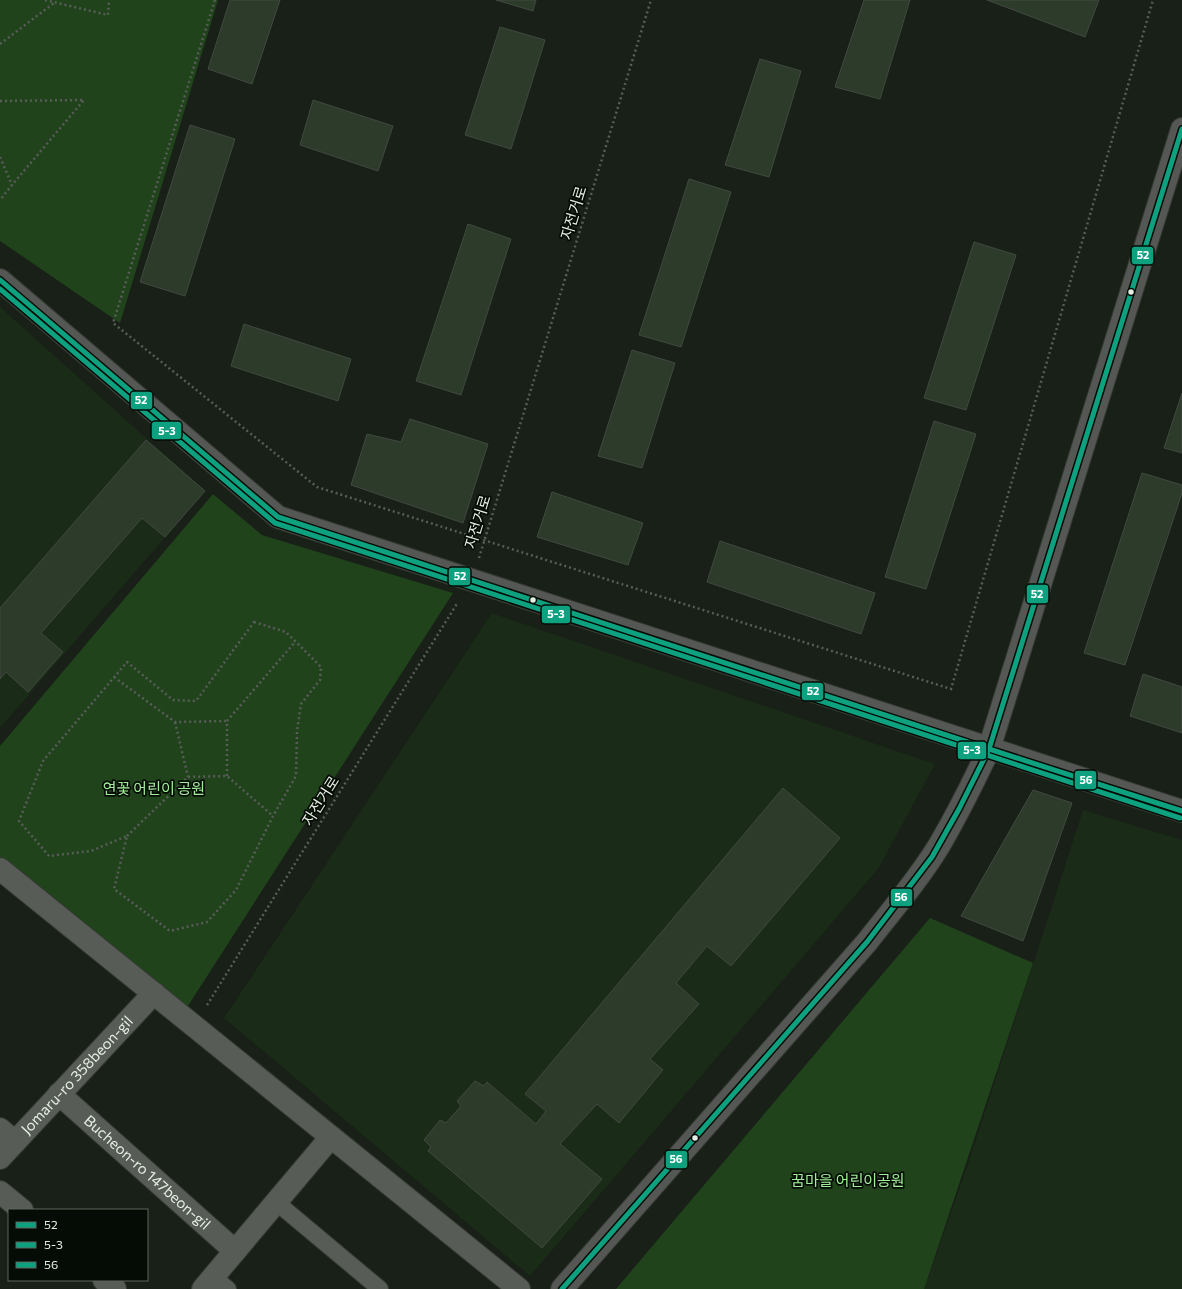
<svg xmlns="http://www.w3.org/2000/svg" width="1182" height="1289" font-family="Commissioner,'Noto Sans KR',sans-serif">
	<rect width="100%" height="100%" fill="#182017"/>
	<g fill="#1a2b17">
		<polygon points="0,307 205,491 0,728"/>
		<polygon points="492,613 935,764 878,869 530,1276 224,1018"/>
		<polygon points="1083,810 1182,840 1182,1289 924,1289 967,1167"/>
	</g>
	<g fill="#20431c">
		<polygon points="0,0 218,0 120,323 0,241"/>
		<polygon points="213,494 262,535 453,593 186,1009 0,857 0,746"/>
		<polygon points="930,918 1033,963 924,1289 616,1289"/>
	</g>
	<g fill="#2c3b2a" stroke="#424941">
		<polygon points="230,0 280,0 252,84 208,69"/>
		<polygon points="496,0 536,0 533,11"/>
		<polygon points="864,0 910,0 880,99 835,87"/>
		<polygon points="987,0 1099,0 1085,37"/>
		<polygon points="500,27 545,40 511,149 465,135"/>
		<polygon points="760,59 801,71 769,177 725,165"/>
		<polygon points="313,100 393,126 378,171 300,145"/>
		<polygon points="190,125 235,139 185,296 140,282"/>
		<polygon points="689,179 731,192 681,347 639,335"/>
		<polygon points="468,224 511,239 461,395 416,381"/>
		<polygon points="974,242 1016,255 966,410 924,398"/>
		<polygon points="244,324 351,359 338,401 231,366"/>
		<polygon points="632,350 675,363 642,468 598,456"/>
		<polygon points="1182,393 1182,453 1164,448"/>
		<polygon points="410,419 488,444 463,523 351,485 367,434 401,442"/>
		<polygon points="934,421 976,434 926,589 885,577"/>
		<polygon points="146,440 205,491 165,537 142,518 41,633 63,652 28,692 6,672 0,679 0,608"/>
		<polygon points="1142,473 1182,485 1182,493 1125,665 1084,653"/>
		<polygon points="552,492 643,523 628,565 537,537"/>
		<polygon points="720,541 875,593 861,634 707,582"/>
		<polygon points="1143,674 1182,687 1182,733 1130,716"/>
		<polygon points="783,788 840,838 731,966 707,946 676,983 699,1004 650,1059 663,1070 619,1123 597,1104 560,1144 602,1179 542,1248 428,1151 431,1147 424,1140 440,1120 446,1123 461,1106 457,1101 475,1081 484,1086 487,1082 536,1124 546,1111 525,1094"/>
		<polygon points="1033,790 1072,803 1023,941 961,916"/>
	</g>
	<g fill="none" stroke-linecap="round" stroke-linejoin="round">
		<defs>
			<g id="lane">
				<polyline points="276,1202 380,1289"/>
				<polyline points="213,1277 228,1289"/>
			</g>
			<g id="street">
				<polyline points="0,869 519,1289"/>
				<path id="s1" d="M59 1094 235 1251"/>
				<polyline points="0,1129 15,1142"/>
				<path id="s2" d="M0 1158 154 993"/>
				<polyline points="0,1192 22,1210"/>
				<polyline points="104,1280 115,1289"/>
				<polyline points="203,1289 331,1137"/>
			</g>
			<g id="secondary">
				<polyline points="0,280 278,517 1182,811"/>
				<path d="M562 1289 867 942C892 910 919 879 940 844 958 813 974 781 989 749L1182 129"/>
			</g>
		</defs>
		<use href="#lane" stroke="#353a33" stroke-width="18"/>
		<use href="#street" stroke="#353a33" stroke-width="24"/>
		<use href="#secondary" stroke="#353a33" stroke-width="24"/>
		<g stroke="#585d58" stroke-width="2.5" stroke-dasharray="2 3" stroke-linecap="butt">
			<polyline points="45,0 108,15 109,0"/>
			<polyline points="215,0 113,323 317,487 951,689 1153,0"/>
			<polyline points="0,44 54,3"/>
			<polyline points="0,101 84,100 12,185"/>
			<polyline points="0,157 12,185 0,200"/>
			<polyline points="479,558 651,0"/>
			<polygon points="254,622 286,632 321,667 320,680 301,704 297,731 296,776 273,816 236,890 207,922 170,931 114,889 127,836 91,851 49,856 19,821 43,761 127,662 173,700 196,701"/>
			<polyline points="114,677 175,722 227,721"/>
			<polyline points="175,722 188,777"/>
			<polyline points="227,776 227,721 295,642"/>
			<polyline points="127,836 188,777 227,776 273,816"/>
			<polyline points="207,1005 458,602"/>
		</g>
		<use href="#lane" stroke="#575d56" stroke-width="16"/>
		<use href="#street" stroke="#575d56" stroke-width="22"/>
		<use href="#secondary" stroke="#545753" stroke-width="22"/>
		<defs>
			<g id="bus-1">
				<polyline points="0,280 278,517 989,749"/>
				<polyline points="989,749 1182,129"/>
			</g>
			<polyline id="bus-2" points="0,289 275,523 1180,818"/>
			<g id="bus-3">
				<polyline points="989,749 1182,811"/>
				<polyline points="562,1289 867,942 932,857 959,809 989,749"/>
			</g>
		</defs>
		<use href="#bus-1" stroke="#050b05" stroke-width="8"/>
		<use href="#bus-2" stroke="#050b05" stroke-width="8"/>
		<use href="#bus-3" stroke="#050b05" stroke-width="8"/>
		<use href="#bus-1" stroke="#0da180" stroke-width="5"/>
		<use href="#bus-2" stroke="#0da180" stroke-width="5"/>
		<use href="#bus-3" stroke="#0da180" stroke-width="5"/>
	</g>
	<g fill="#e4eee2" stroke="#050b05" stroke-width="1.5">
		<circle cx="1131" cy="292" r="3.5"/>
		<circle cx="533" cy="600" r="3.5"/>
		<circle cx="695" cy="1138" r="3.5"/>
	</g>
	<g text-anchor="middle" stroke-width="3.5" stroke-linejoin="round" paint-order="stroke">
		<g font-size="15" fill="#e4eee2" stroke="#050b05">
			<text transform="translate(574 213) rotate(-73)" y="5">자전거로</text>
			<text transform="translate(478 522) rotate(-73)" y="5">자전거로</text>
			<text transform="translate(321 801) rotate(-58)" y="5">자전거로</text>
			<text dy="5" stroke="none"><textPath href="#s2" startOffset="113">Jomaru-ro 358beon-gil</textPath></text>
			<text dy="5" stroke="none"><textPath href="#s1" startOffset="118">Bucheon-ro 147beon-gil</textPath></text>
		</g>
		<g font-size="15" fill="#a0ee97" stroke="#050b05">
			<text x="154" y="794">연꽃 어린이 공원</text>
			<text x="848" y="1186">꿈마을 어린이공원</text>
		</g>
	</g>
	<g stroke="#050b05" stroke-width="1.5">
		<rect x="1131" y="246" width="23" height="19" rx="4" fill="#0da180"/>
		<rect x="130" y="391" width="23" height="19" rx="4" fill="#0da180"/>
		<rect x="151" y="421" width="31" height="19" rx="4" fill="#0da180"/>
		<rect x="448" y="567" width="23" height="19" rx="4" fill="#0da180"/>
		<rect x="1026" y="584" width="23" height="20" rx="4" fill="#0da180"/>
		<rect x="541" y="605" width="30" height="19" rx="4" fill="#0da180"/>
		<rect x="801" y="682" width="23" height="19" rx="4" fill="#0da180"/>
		<rect x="957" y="741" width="30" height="19" rx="4" fill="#0da180"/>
		<rect x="1074" y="770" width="23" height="20" rx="4" fill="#0da180"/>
		<rect x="890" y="888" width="23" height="19" rx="4" fill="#0da180"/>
		<rect x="665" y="1150" width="23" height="19" rx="4" fill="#0da180"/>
	</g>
	<g font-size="11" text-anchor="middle" font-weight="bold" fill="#fff">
		<text x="1143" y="259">52</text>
		<text x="141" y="404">52</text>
		<text x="167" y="435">5-3</text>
		<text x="460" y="580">52</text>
		<text x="1037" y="598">52</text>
		<text x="556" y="618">5-3</text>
		<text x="813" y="695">52</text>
		<text x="972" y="754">5-3</text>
		<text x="1086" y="784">56</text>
		<text x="901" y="901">56</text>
		<text x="676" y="1163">56</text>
	</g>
	<rect x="8" y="1209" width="140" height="72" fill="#050b05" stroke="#5e665d"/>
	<rect x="16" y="1222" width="20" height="6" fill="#0da180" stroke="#5e665d"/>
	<text x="44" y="1229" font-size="12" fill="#e4eee2">52</text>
	<rect x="16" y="1242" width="20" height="6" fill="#0da180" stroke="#5e665d"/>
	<text x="44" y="1249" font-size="12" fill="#e4eee2">5-3</text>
	<rect x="16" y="1262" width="20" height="6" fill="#0da180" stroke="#5e665d"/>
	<text x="44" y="1269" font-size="12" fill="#e4eee2">56</text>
</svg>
